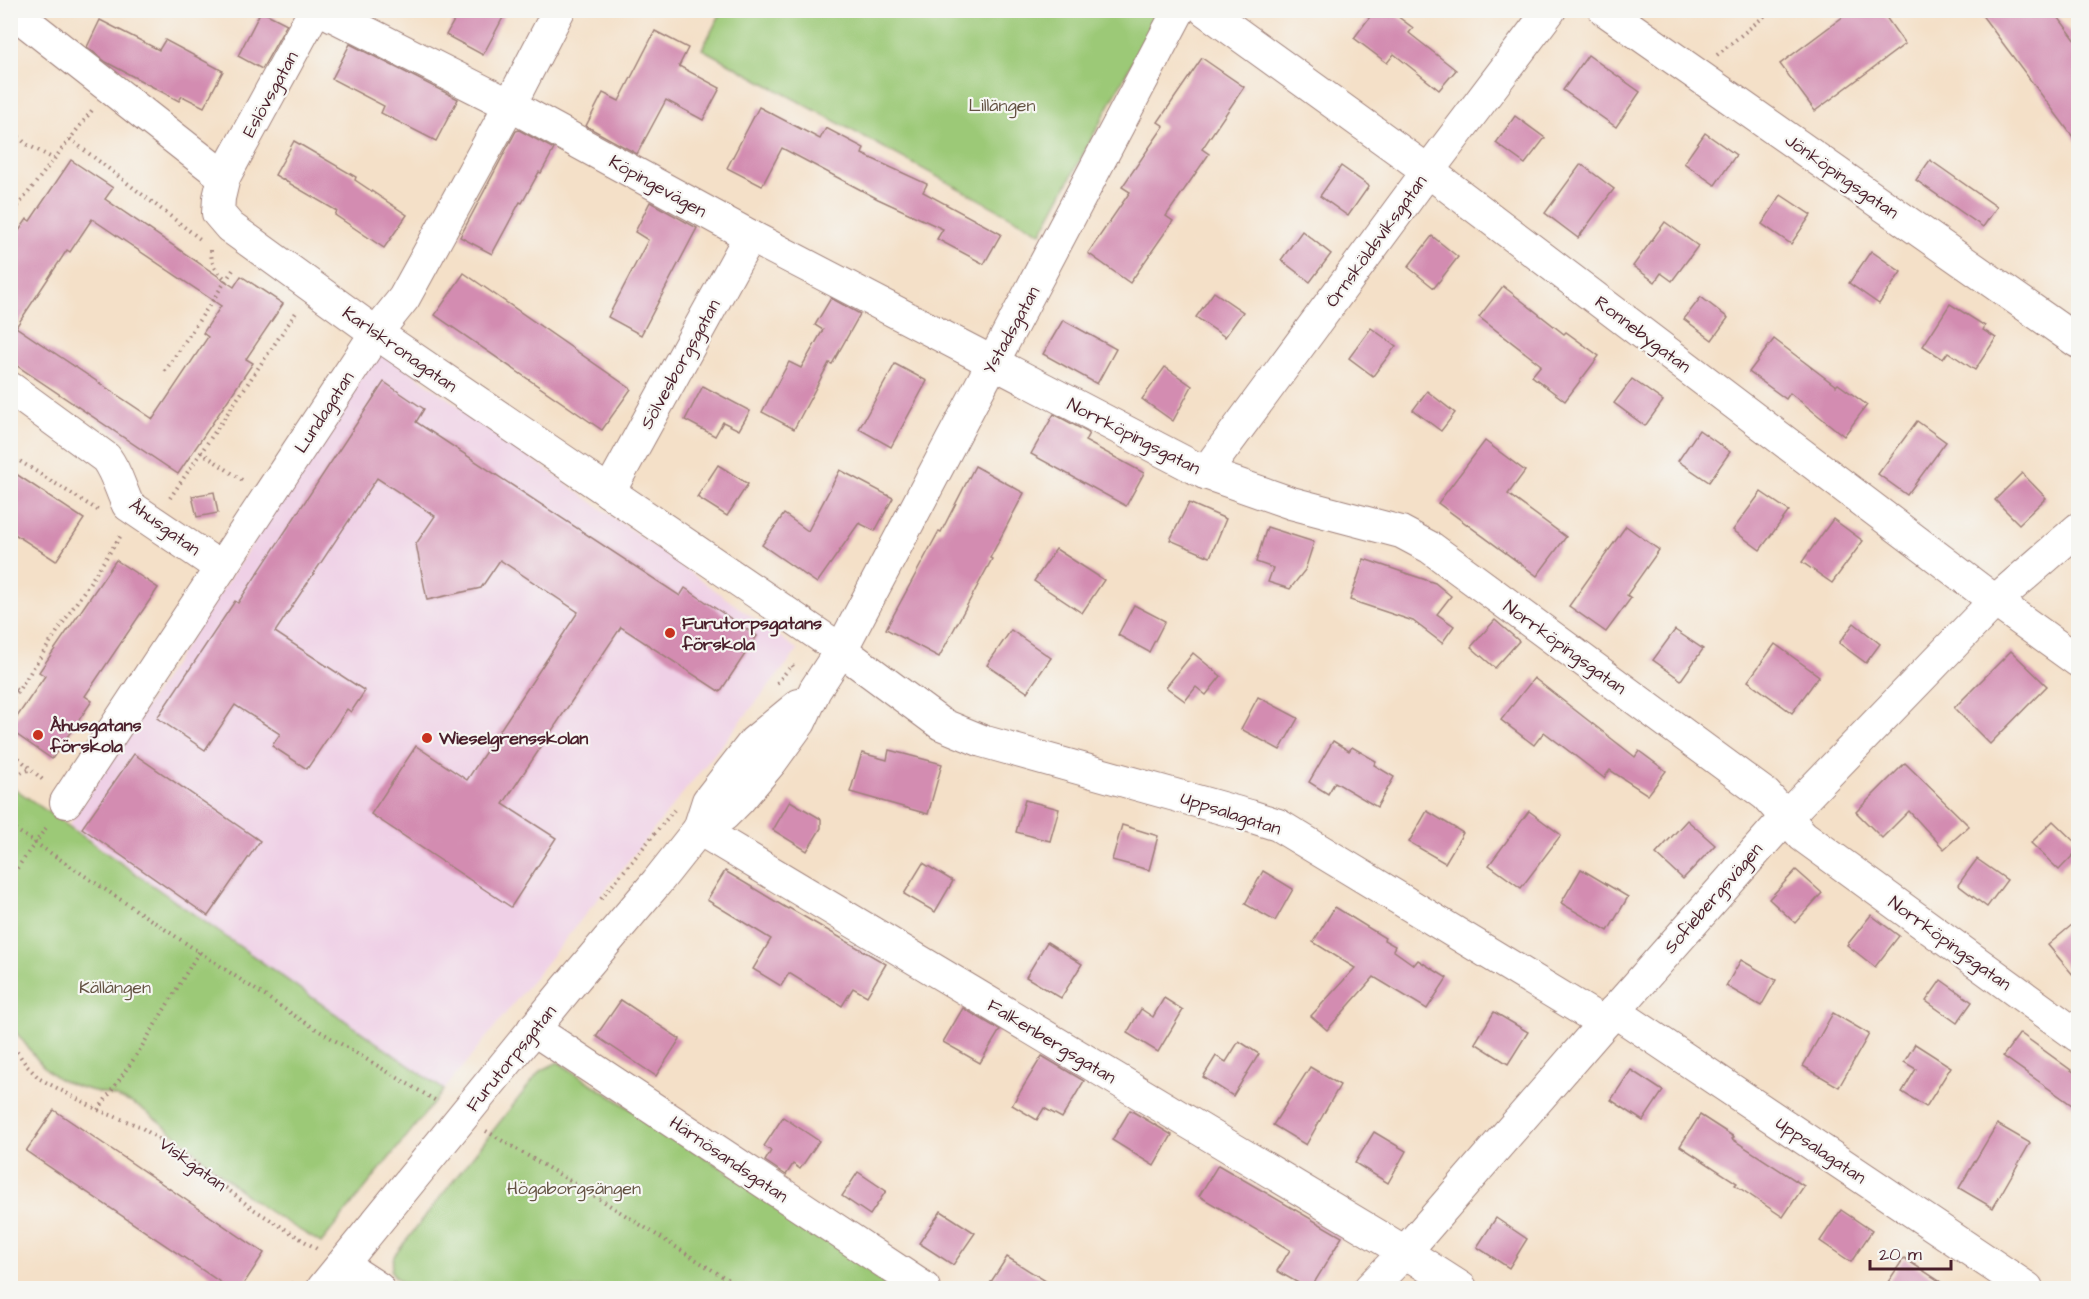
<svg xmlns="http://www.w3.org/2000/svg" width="2089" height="1299" font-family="'Architects Daughter',sans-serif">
	<rect width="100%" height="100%" fill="#f6f6f2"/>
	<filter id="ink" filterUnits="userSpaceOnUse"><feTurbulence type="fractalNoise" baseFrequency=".0167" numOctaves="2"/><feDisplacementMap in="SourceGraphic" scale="12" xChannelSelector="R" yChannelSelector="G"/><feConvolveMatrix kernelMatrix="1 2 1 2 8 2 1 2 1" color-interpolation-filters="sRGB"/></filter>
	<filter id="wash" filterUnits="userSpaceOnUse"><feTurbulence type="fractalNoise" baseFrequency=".008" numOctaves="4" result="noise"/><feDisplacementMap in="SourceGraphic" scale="24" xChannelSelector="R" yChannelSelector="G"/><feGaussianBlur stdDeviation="1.35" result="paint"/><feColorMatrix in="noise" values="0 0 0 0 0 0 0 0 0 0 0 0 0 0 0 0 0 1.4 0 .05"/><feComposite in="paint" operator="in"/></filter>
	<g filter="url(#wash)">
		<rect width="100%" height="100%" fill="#f4e0c8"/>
		<polygon fill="#efd0e6" points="379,349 798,650 444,1090 69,825"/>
		<g fill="#9cc977" stroke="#737451" stroke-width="1.5">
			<polygon points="1155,10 1157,16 1041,233 702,49 722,11"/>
			<path d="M11 786 444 1090 321 1243C298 1229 273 1215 251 1199 214 1170 181 1136 142 1109 117 1092 87 1093 61 1080 39 1068 28 1044 11 1027Z"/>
			<path d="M558 1062 908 1288H458L452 1285 450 1288C427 1288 404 1293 391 1271L394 1256 540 1071Z"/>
		</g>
		<g id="blocks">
			<g fill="#d38cb1" fill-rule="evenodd">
				<polygon points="460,10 507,10 483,55 446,35"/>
				<polygon points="1375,10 1389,10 1413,28 1409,33 1456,70 1439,90 1394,54 1387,63 1354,38"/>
				<polygon points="1852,10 1881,10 1905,44 1815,111 1780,64"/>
				<polygon points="1978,10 2053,10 2079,45 2079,145"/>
				<polygon points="261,11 287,24 262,69 238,56"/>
				<polygon points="100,20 159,50 165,40 223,71 204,107 182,96 179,101 106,62 87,47"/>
				<polygon points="655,31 688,48 679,66 720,88 703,120 666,100 637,154 586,126 603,93 619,101"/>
				<polygon points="350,44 458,99 436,141 381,113 384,106 332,79"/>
				<polygon points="1588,55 1640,92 1616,127 1563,90"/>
				<polygon points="1202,58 1244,87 1202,149 1209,154 1166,216 1173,221 1130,283 1088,253 1130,192 1122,187 1164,126 1158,122"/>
				<polygon points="759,107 820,139 826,128 864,148 862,154 927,184 923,192 1001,234 984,264 937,239 943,229 878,199 782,148 762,186 727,168"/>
				<polygon points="1515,116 1545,138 1525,164 1496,143"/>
				<polygon points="519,130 554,149 541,173 539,172 522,203 520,202 492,254 460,237 516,131"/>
				<polygon points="1705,133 1736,155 1715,185 1684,163"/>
				<polygon points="294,141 356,177 355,180 407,215 384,248 335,215 337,211 275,175"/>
				<path d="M71 160 113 188 105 199 234 287 241 276 283 304 246 359 253 363 178 474 10 361V244L27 219 30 221ZM92 219 221 306 203 333 208 337 153 419 16 327 67 250 70 252Z"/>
				<polygon points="1930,160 1997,207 1983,227 1916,180"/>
				<polygon points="1581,164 1614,189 1578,238 1545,213"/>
				<polygon points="1341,166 1369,186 1348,216 1320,196"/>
				<polygon points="1781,195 1811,215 1791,244 1762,224"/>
				<polygon points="650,202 697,228 641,335 608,317 648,240 635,232"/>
				<polygon points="1665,222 1698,246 1672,281 1661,273 1655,282 1633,266"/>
				<polygon points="1302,231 1331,254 1310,282 1281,260"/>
				<polygon points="1432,236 1458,257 1434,288 1408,267"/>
				<polygon points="1871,251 1901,272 1879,304 1849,283"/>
				<polygon points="464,273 631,389 602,430 435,315"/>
				<polygon points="1503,286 1564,334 1566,332 1599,356 1565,401 1532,376 1541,365 1479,317"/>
				<polygon points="1214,292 1243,312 1225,337 1196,317"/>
				<polygon points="1701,297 1728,318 1712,340 1684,319"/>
				<polygon points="831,298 860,314 832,364 829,363 794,429 762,412 789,362 801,368 823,330 815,325"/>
				<polygon points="1950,304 1985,326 1983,330 1996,338 1975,370 1948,352 1943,359 1923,346"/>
				<polygon points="1063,320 1116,349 1097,384 1043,354"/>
				<polygon points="1371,328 1396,346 1373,376 1349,358"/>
				<polygon points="1774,339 1836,386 1838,384 1867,405 1844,436 1790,393 1786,399 1749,372"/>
				<polygon points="895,364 927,381 891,447 859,429"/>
				<polygon points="1165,367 1192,386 1173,421 1142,399"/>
				<polygon points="1632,379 1663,401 1645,426 1614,403"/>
				<polygon points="384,382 424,409 416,422 680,596 685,588 757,636 720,692 621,627 503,804 556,838 511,907 371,814 416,746 467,780 578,612 500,560 481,588 427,600 416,544 435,516 377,478 275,632 365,691 351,712 347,709 307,769 272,746 280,734 235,705 205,750 157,718 235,601 238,603"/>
				<polygon points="703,386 750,411 739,430 723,422 715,436 685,420"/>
				<polygon points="1427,391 1455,413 1441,431 1413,410"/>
				<polygon points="1054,414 1089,433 1085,441 1144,473 1126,506 1031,454"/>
				<polygon points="1917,421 1946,442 1907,495 1878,474"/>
				<polygon points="1699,430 1730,452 1709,482 1678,461"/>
				<polygon points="1485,441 1525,471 1508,494 1566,537 1537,576 1438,503"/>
				<polygon points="718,465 748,484 727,516 697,497"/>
				<polygon points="975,466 1024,493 990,558 992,559 939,657 886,629 939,531 941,532"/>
				<polygon points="10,470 84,519 56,561 10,531"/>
				<polygon points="840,470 893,498 875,531 859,523 817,583 762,545 784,514 808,531"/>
				<polygon points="2022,473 2046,498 2019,524 1995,500"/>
				<polygon points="214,492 218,513 197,517 192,496"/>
				<polygon points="1761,492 1789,511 1760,550 1733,530"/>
				<polygon points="1189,503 1226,519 1210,557 1170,540"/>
				<polygon points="1833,519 1863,541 1832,583 1802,562"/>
				<polygon points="1626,526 1659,550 1627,595 1631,598 1606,632 1569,606"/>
				<polygon points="1267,527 1314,542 1305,570 1290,589 1268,582 1273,568 1256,562"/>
				<polygon points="1056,549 1104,580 1082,613 1034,581"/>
				<polygon points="1364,559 1435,583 1451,596 1437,614 1454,626 1442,643 1413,621 1350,600"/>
				<polygon points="116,560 158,588 85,696 92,701 52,759 10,730 10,727 45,676 39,672"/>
				<polygon points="1134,605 1165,621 1149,652 1118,635"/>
				<polygon points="1495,620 1519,641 1495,668 1471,647"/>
				<polygon points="1854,623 1880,644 1866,663 1839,643"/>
				<polygon points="1011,630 1051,658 1027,692 987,665"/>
				<polygon points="1675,630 1703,649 1681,680 1653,660"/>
				<polygon points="1775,644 1819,676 1792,713 1748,681"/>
				<polygon points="2011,651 2047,686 1990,744 1954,708"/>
				<polygon points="1193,653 1221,676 1206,695 1196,687 1185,701 1166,687"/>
				<polygon points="1534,678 1635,757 1639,751 1666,771 1648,795 1610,770 1604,778 1544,732 1534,745 1501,720"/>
				<polygon points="1258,697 1298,718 1280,750 1241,729"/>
				<polygon points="1333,741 1349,751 1352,747 1376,761 1374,765 1394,777 1377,807 1335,782 1328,794 1309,782"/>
				<polygon points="889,750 942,764 928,814 850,792 862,753 887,760"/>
				<polygon points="134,754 260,841 208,916 82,828"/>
				<polygon points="1905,763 1969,826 1944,849 1909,811 1882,838 1856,812"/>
				<polygon points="1025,800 1059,809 1050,841 1016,832"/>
				<polygon points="790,801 821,819 821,828 807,851 773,830"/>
				<polygon points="1427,811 1463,833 1445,863 1409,842"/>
				<polygon points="1529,811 1561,835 1521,888 1489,865"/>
				<polygon points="1687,820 1715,845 1683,879 1656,854"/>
				<polygon points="2053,821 2079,846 2079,849 2059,870 2031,843"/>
				<polygon points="1122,825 1158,836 1149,870 1112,860"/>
				<polygon points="1977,859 2007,880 1987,907 1958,885"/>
				<polygon points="923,863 953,881 935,912 904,894"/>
				<polygon points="1581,869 1628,897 1608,931 1561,903"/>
				<polygon points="1796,870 1822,893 1795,923 1769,899"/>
				<polygon points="725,871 788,909 789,908 886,964 867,996 853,988 842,1006 789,973 781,986 753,969 771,939 707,900"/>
				<polygon points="1263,871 1293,889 1275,921 1245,904"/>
				<polygon points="1335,907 1385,938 1384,940 1395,946 1393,950 1414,965 1418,960 1447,978 1427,1009 1374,977 1327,1030 1311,1016 1355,968 1313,942"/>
				<polygon points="1871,915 1899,936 1875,967 1847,945"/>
				<polygon points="2079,919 2079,982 2048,945"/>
				<polygon points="1047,942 1082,964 1061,998 1026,977"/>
				<polygon points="1741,960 1776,980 1761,1006 1726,986"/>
				<polygon points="1941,980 1972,1002 1957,1023 1926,1001"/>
				<polygon points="1164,998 1183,1010 1158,1052 1127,1033 1141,1009 1153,1017"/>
				<polygon points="621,1000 680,1039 656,1076 596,1036"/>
				<polygon points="963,1008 1000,1030 980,1063 943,1042"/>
				<polygon points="1494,1012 1528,1032 1508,1064 1475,1043"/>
				<polygon points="1833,1013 1869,1034 1839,1087 1803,1066"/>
				<polygon points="2020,1033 2079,1076 2079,1110 2003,1056"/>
				<polygon points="1239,1041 1259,1054 1233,1096 1203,1077 1216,1056 1226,1062"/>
				<polygon points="1915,1044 1951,1067 1926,1107 1902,1092 1916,1069 1904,1062"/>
				<polygon points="1042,1056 1084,1081 1062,1118 1044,1108 1037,1120 1012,1105"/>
				<polygon points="1310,1067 1340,1085 1306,1145 1273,1125"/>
				<polygon points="1631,1070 1663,1091 1643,1121 1611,1100"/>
				<polygon points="54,1110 264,1253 241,1288 229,1288 26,1151"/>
				<polygon points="1130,1110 1172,1135 1154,1166 1112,1140"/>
				<polygon points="1700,1115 1734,1137 1732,1139 1804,1186 1783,1217 1735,1185 1737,1183 1680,1146"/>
				<polygon points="783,1117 819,1141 800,1169 793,1164 786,1175 765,1161 771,1151 764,1146"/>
				<polygon points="1997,1124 2030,1143 1993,1208 1959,1188"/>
				<polygon points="1374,1132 1406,1151 1388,1183 1355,1163"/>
				<polygon points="1218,1165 1342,1237 1311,1288 1307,1288 1277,1271 1290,1250 1199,1196"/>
				<polygon points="858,1172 886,1191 870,1215 842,1196"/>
				<polygon points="1841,1210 1872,1231 1851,1262 1820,1241"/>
				<polygon points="941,1211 975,1233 953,1265 919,1243"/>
				<polygon points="1496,1218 1527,1239 1509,1268 1477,1247"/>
				<polygon points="1007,1257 1057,1288 987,1288"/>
				<polygon points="1904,1258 1950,1288 1884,1288"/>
			</g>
		</g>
	</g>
	<g filter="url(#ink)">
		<use href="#blocks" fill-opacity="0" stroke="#9f807a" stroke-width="1.5"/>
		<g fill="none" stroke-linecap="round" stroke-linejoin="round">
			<defs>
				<g id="minor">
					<polyline points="11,10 224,177 219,198 218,213 230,227 376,333 841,650 941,724 982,741 1250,816 1278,825 1604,1023"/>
					<polyline points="322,10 510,105 750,236 1205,473 1291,503 1401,532 1431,548 1766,795 1803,836 2078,1036"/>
					<polyline points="1205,10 1428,171 1995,601 2078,661"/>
					<polyline points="1605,10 2078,342"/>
					<polyline points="224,177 315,10"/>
					<path d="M10 388 106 458C117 473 120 488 128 505L221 568"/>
					<polyline points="1205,473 1428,171 1550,10"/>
					<polyline points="609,492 750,236"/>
					<polyline points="66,802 376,333 404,298 510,105 559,10"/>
					<polyline points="699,829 724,815 739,800 771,762 800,722 815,690 841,650 1179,10"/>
					<polyline points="699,829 1405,1252 1461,1288"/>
					<polyline points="1614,1011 2027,1288"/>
					<polyline points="533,1029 924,1288"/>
					<polyline points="343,1265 378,1288"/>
					<polyline points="323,1288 568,987 657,882 699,829 708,801 754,742 799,705"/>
					<polyline points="1370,1288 1405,1252 1604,1023 1786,817 1995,601 2078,529"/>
				</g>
			</defs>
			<use href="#minor" stroke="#9f807a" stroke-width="34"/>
			<g stroke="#9f807a" stroke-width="4" stroke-dasharray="1.5 4.5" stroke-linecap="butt">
				<polyline points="1717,55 1772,10"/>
				<polyline points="10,128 26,144 54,159"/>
				<polyline points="70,139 200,239"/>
				<polyline points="10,216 93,109"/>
				<path d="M211 250C211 265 216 271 227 280"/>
				<polyline points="165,371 235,267"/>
				<polyline points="201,452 245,482"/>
				<polyline points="10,455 99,511"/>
				<polyline points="170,498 297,311"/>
				<polyline points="777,683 792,665 795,669"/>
				<polyline points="10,686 18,691"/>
				<polyline points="10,703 122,534"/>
				<polyline points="10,750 45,782"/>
				<polyline points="10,777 31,769"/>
				<polyline points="10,826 301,1020 438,1102"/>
				<polyline points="10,878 48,825"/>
				<polyline points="601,899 674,810"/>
				<polyline points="10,1042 27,1066 40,1079 98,1110 139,1126 192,1161 250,1207 317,1249"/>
				<polyline points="98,1110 138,1053 199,952"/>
				<polyline points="486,1131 582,1188 741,1288"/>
				<polyline points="288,1288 294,1282"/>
			</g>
			<use href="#minor" stroke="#fff" stroke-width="32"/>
		</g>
	</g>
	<g fill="#c8321e" stroke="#f6f6f2" stroke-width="2">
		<circle cx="670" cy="633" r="6"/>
		<circle cx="38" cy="735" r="6"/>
		<circle cx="427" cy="738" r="6"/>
	</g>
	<g text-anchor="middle" stroke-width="4.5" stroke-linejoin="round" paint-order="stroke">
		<g font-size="18" fill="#4a1f2b" stroke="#f6f6f2">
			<text transform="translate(270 94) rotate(-61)" y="6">Eslövsgatan</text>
			<text transform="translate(1842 176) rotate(35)" y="6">Jönköpingsgatan</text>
			<text transform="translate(658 186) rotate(29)" y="6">Köpingevägen</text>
			<text transform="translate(1376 241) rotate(-54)" y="6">Örnsköldsviksgatan</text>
			<text transform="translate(1011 330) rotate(-61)" y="6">Ystadsgatan</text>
			<text transform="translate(1643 334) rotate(37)" y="6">Ronnebygatan</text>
			<text transform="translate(400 349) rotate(35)" y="6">Karlskronagatan</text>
			<text transform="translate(680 364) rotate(-61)" y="6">Sölvesborgsgatan</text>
			<text transform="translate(324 412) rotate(-57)" y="6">Lundagatan</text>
			<text transform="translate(1134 436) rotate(27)" y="6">Norrköpingsgatan</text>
			<text transform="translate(165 527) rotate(36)" y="6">Åhusgatan</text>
			<text transform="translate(1565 647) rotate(36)" y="6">Norrköpingsgatan</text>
			<text transform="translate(1231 813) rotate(18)" y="6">Uppsalagatan</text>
			<text transform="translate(1713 898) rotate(-49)" y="6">Sofiebergsvägen</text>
			<text transform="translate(1950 943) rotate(36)" y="6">Norrköpingsgatan</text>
			<text transform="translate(1052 1041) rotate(31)" y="6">Falkenbergsgatan</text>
			<text transform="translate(511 1058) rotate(-51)" y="6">Furutorpsgatan</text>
			<text transform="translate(1821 1150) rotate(34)" y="6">Uppsalagatan</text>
			<text transform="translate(729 1159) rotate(34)" y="6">Härnösandsgatan</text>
			<text transform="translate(193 1164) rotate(36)" y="6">Viskgatan</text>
		</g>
		<g font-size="18" fill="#635242" stroke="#f6f6f2">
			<text x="1002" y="111">Lillängen</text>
			<text x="115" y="993">Källängen</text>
			<text x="574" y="1194">Högaborgsängen</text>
		</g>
		<g font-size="18" font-weight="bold" fill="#4a1f2b" stroke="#f6f6f2" text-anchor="start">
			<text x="682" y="629">Furutorpsgatans<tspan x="682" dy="21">förskola</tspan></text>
			<text x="50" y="731">Åhusgatans<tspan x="50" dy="21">förskola</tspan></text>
			<text x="439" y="744">Wieselgrensskolan</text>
		</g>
	</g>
	<rect width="2089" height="1299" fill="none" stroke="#f6f6f2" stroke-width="36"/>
	<path d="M1870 1260v9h81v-9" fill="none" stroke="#4a1f2b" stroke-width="3"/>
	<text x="1879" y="1260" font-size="18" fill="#4a1f2b" stroke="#f6f6f2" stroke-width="4.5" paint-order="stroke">20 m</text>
</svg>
